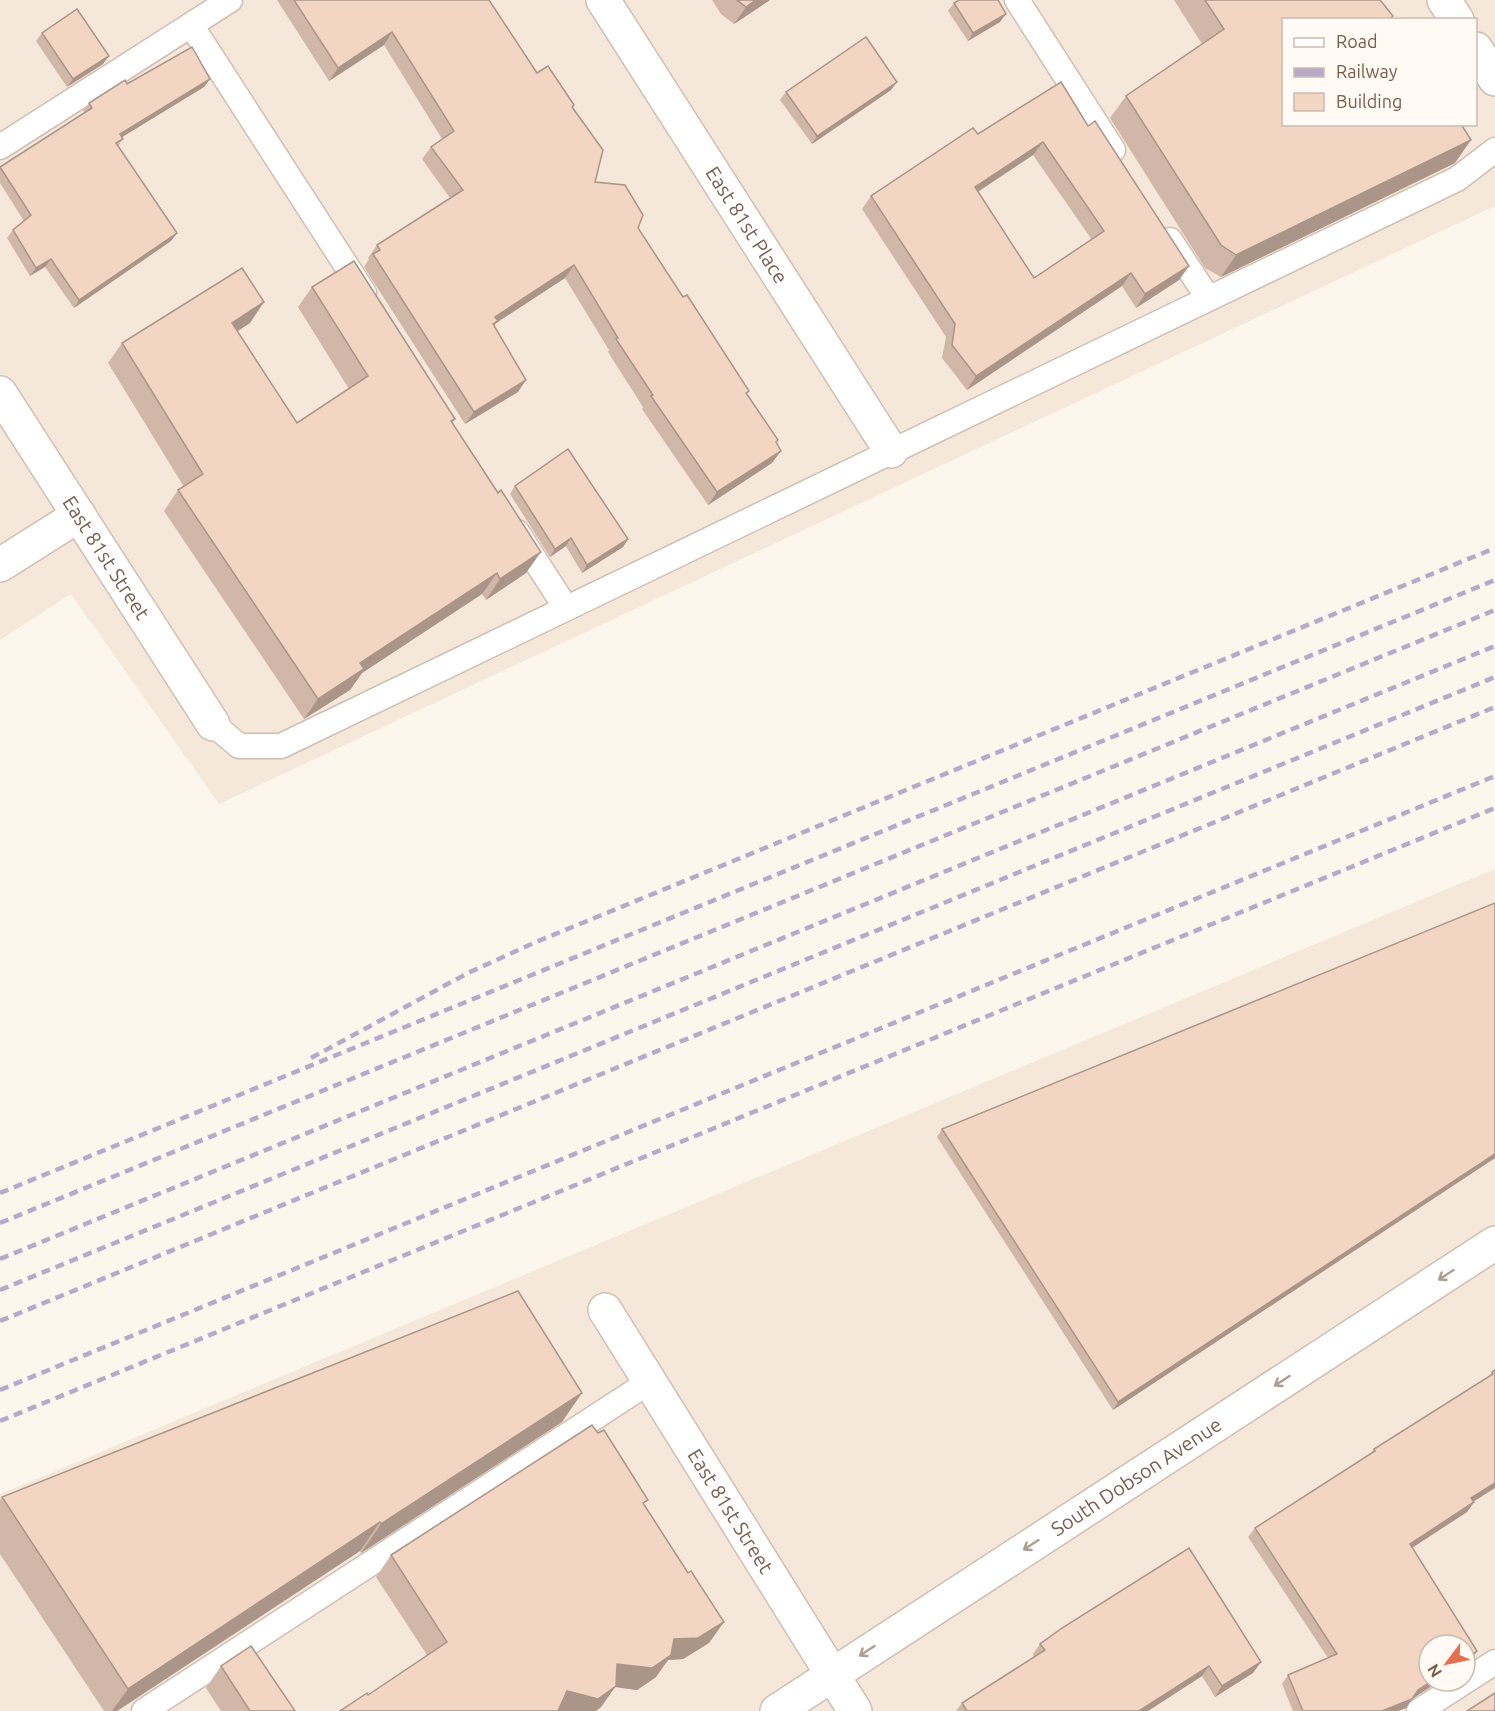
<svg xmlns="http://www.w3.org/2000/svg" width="1495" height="1711" font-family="Ubuntu,sans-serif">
	<rect width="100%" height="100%" fill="#fdf6ec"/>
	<g fill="#f5e8da" fill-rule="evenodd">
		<path d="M0 0H1495V206L219 804 71 594 0 640ZM1284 20H1476V124H1284Z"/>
		<path d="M1495 869V1711H0V1494ZM1429 1645H1465V1681H1429Z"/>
	</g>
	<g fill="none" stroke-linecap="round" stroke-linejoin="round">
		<defs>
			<g id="lane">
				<polyline points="1017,0 1113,150"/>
				<polyline points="191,25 364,293"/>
				<polyline points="0,147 230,0"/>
				<polyline points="1170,240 1208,298"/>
				<polyline points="517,532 566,608"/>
				<polyline points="213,724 239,746 281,746 1457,179 1495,150"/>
				<polyline points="144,1711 649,1382"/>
				<polyline points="1419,1711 1495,1662"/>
			</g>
			<g id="street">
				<path id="s1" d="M603 0 891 451"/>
				<polyline points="1444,0 1457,20"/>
				<polyline points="1476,49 1495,79"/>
				<path id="s2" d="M0 393 213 724"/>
				<polyline points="0,565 79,515"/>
				<path id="s3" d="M605 1310 855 1711"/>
				<path id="s4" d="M777 1711 1495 1243"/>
			</g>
		</defs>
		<use href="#lane" stroke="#d1beb0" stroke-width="27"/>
		<use href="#street" stroke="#d1beb0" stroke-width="36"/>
		<use href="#lane" stroke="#fff" stroke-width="24"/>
		<use href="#street" stroke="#fff" stroke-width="33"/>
		<g stroke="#b9a8c9" stroke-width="4.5" stroke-dasharray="9 6" stroke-linecap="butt">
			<polyline points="311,1058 468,973 536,942 1495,548"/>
			<polyline points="0,1193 1495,580"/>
			<polyline points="0,1223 1495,610"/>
			<polyline points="0,1259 1495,646"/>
			<polyline points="0,1290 1495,677"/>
			<polyline points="0,1321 1495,707"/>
			<polyline points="0,1390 1495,776"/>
			<polyline points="0,1421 1495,808"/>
		</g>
	</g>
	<g fill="#d1b7a8" fill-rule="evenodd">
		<polygon points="277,0 489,0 537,73 573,108 595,182 638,228 683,297 778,440 776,443 772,463 708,505 642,409 643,407 608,352 609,350 565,278 496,323 494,326 518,392 465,424 364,267 369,259 368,258 377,245 450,198 422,159 431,147 442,139 384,45 329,81"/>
		<polygon points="712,0 770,0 734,24 721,14"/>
		<polygon points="1174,0 1380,0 1393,16 1391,20 1284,20 1455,163 1221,277 1205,268 1110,118 1126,96 1202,44"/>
		<polygon points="954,3 1000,22 968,41 948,11"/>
		<polygon points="42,33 103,64 67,87 36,41"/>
		<polygon points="210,79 204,87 122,137 123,139 118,146 177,233 171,241 74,308 45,267 30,276 7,238 13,230 24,221 0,183 0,167 85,113 83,111 89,103 127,84"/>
		<polygon points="891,90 812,144 780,100 786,92"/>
		<path d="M1088 126 1189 266 1179 280 1136 308 1122 286 967 390 942 358 946 337 862 209 871 196 978 134ZM1033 155 1092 240 1034 278 978 192Z"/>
		<polygon points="312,287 455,419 452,423 526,573 486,600 482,594 362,673 350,690 304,719 164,511 178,490 184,487 108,363 122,343 250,323 237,331 297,423 349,389 298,307"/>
		<polygon points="515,486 628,539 623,547 582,573 566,546 550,557 510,494"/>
		<polygon points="1495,903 1495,1158 1113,1410 937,1137 942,1129"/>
		<polygon points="1495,1370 1474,1502 1467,1512 1412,1548 1477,1651 1471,1661 1465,1664 1465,1645 1429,1681 1439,1681 1412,1699 1406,1708 1398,1711 1293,1711 1282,1684 1288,1675 1328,1658 1248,1537 1255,1528 1371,1453 1374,1449 1488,1378 1492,1372"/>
		<polygon points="562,1422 361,1553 360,1551 117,1711 104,1711 0,1554 0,1500 2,1497"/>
		<polygon points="644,1505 709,1643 683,1659 668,1660 656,1677 637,1690 615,1687 601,1707 596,1711 340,1711 368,1695 427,1655 376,1577 391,1555"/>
		<polygon points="1062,1628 1253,1673 1215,1697 1202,1676 1148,1711 956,1711 962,1703 1034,1657 1033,1654 1040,1644"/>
		<polygon points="221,1666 295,1711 221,1711 206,1688"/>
	</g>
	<g fill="#aa9588">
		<polygon points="756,0 770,0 734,24 746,7"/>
		<polygon points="1006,14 1000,22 968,41 973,33"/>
		<polygon points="392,32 384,45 329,81 338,68"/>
		<polygon points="109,56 103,64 67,87 73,79"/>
		<polygon points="210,79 204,87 114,142 120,134"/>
		<polygon points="897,82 891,90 812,144 817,136"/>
		<polygon points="1471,140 1455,163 1221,277 1236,255"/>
		<polygon points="1043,142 1033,155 965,200 975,187"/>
		<polygon points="177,233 171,241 74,308 79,300"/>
		<polygon points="51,259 45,267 30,276 36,268"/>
		<polygon points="574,265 565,278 496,323 489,334 495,317"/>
		<polygon points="1189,266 1179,280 1136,308 1145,294"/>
		<polygon points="1131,273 1122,286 967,390 976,376"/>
		<polygon points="264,302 250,323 218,344 232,323"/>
		<polygon points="526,380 518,392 465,424 474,412"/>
		<polygon points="781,451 772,463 708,505 717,492"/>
		<polygon points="571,538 566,546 550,557 555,549"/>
		<polygon points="628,539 623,547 582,573 587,565"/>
		<polygon points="541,552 526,573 486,600 500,579"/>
		<polygon points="497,573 482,594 362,673 350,690 304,719 318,699 360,663"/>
		<polygon points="1495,1154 1495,1158 1113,1410 1118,1402"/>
		<polygon points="582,1393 562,1422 361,1553 381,1524"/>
		<polygon points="1495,1483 1495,1488 1465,1507 1471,1498"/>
		<polygon points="1474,1502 1467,1512 1404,1553 1410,1544"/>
		<polygon points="380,1522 360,1551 117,1711 112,1711 128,1689"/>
		<polygon points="724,1622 709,1643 683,1659 668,1660 656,1677 637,1690 615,1687 601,1707 596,1711 553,1711 567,1691 617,1664 674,1639"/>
		<polygon points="1477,1651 1471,1661 1465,1664 1465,1659"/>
		<polygon points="1261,1662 1253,1673 1215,1697 1222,1686"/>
		<polygon points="1209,1666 1202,1676 1148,1711 1139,1711"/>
		<polygon points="1432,1681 1439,1681 1412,1699 1406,1708 1398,1711 1382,1711"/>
	</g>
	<g fill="#f3d5c3" stroke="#aa9588" stroke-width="1.5" fill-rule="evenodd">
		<polygon points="294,0 489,0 537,73 548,66 574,105 572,107 603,150 595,182 625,185 643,215 638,228 683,297 687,295 749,391 746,393 778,440 776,442 781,451 717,492 651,396 653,395 616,339 618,338 574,265 495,317 498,321 493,324 526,380 474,412 373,254 380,250 377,245 463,190 431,147 454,131 392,32 338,68"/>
		<polygon points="737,0 756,0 746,7"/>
		<polygon points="959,0 998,0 1006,14 973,33 954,3"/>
		<polygon points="1205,0 1380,0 1393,16 1389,20 1284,20 1284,124 1461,124 1471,140 1236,255 1221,245 1126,96 1224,29"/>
		<polygon points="77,9 109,56 73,79 42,33"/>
		<polygon points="866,37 897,82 817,136 786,92"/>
		<polygon points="192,47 210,79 120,134 123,139 116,143 177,233 79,300 51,259 36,268 13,230 31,215 0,167 92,108 89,103 125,80 127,84"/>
		<path d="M1061 82 1088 126 1095 121 1189 266 1145 294 1131 273 976 376 952 345 955 324 871 196 973 128 978 134ZM1043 142 1104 231 1034 278 975 187Z"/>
		<polygon points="354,261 455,419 451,421 498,493 501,490 541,552 500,579 497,573 360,663 364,669 318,699 178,490 203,474 122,343 242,268 264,302 232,323 297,423 368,376 312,287"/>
		<polygon points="568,449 628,539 587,565 571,538 555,549 515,486"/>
		<polygon points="1495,903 1495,1154 1118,1402 942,1129"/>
		<polygon points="518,1291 582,1393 381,1524 380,1522 128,1689 2,1497"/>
		<polygon points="1495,1370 1495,1483 1471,1498 1474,1502 1410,1544 1477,1651 1465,1659 1465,1645 1429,1645 1429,1681 1432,1681 1418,1690 1412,1699 1382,1711 1303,1711 1288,1675 1337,1654 1255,1528 1375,1451 1374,1449 1493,1374 1492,1372"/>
		<polygon points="592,1425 598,1433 604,1430 648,1500 643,1503 688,1573 691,1571 724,1622 698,1638 674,1639 671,1655 652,1668 617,1664 616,1686 598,1699 567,1691 558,1711 340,1711 367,1693 368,1695 447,1642 391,1555"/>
		<polygon points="1189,1548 1261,1662 1222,1686 1209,1666 1139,1711 967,1711 962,1703 1045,1650 1040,1644 1062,1628"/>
		<polygon points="251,1646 295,1711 250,1711 221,1666"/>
		<polygon points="1495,1693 1495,1711 1467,1711"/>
	</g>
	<defs><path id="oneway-shaft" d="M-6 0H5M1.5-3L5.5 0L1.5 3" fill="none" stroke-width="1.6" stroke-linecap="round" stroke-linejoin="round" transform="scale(1.5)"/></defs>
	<g stroke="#af9d94">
		<use href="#oneway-shaft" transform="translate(1446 1275) rotate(147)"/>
		<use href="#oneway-shaft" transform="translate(1282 1381) rotate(147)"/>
		<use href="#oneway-shaft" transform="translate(1031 1545) rotate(147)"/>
		<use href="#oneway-shaft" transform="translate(867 1651) rotate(147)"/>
	</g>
	<g text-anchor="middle" stroke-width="4.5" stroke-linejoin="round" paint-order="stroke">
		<g font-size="20" fill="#7a5c4d" stroke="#fffaf3">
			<text dy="7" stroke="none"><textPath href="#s1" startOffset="267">East 81st Place</textPath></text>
			<text dy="7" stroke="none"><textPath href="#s2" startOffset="196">East 81st Street</textPath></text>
			<text dy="7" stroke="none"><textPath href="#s4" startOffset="429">South Dobson Avenue</textPath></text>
			<text dy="7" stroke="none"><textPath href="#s3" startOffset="237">East 81st Street</textPath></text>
		</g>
	</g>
	<rect x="1282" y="18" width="195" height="108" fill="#fffaf3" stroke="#cabbb1" stroke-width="1.5"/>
	<rect x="1294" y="38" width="30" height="9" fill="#ffffff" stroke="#cabbb1" stroke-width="1.5"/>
	<text x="1336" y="48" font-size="18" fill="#7a5c4d">Road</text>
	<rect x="1294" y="68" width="30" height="9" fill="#b9a8c9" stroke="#cabbb1" stroke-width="1.5"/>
	<text x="1336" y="78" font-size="18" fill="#7a5c4d">Railway</text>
	<rect x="1294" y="93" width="30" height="18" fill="#f3d5c3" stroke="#cabbb1" stroke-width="1.5"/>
	<text x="1336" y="108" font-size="18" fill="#7a5c4d">Building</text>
	<g transform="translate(1447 1663) rotate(238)"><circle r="28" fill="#fffaf3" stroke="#cabbb1" stroke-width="1.5"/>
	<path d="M0-4.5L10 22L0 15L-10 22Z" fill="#e76f51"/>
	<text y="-9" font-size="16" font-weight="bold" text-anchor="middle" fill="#7a5c4d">N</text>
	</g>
</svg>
